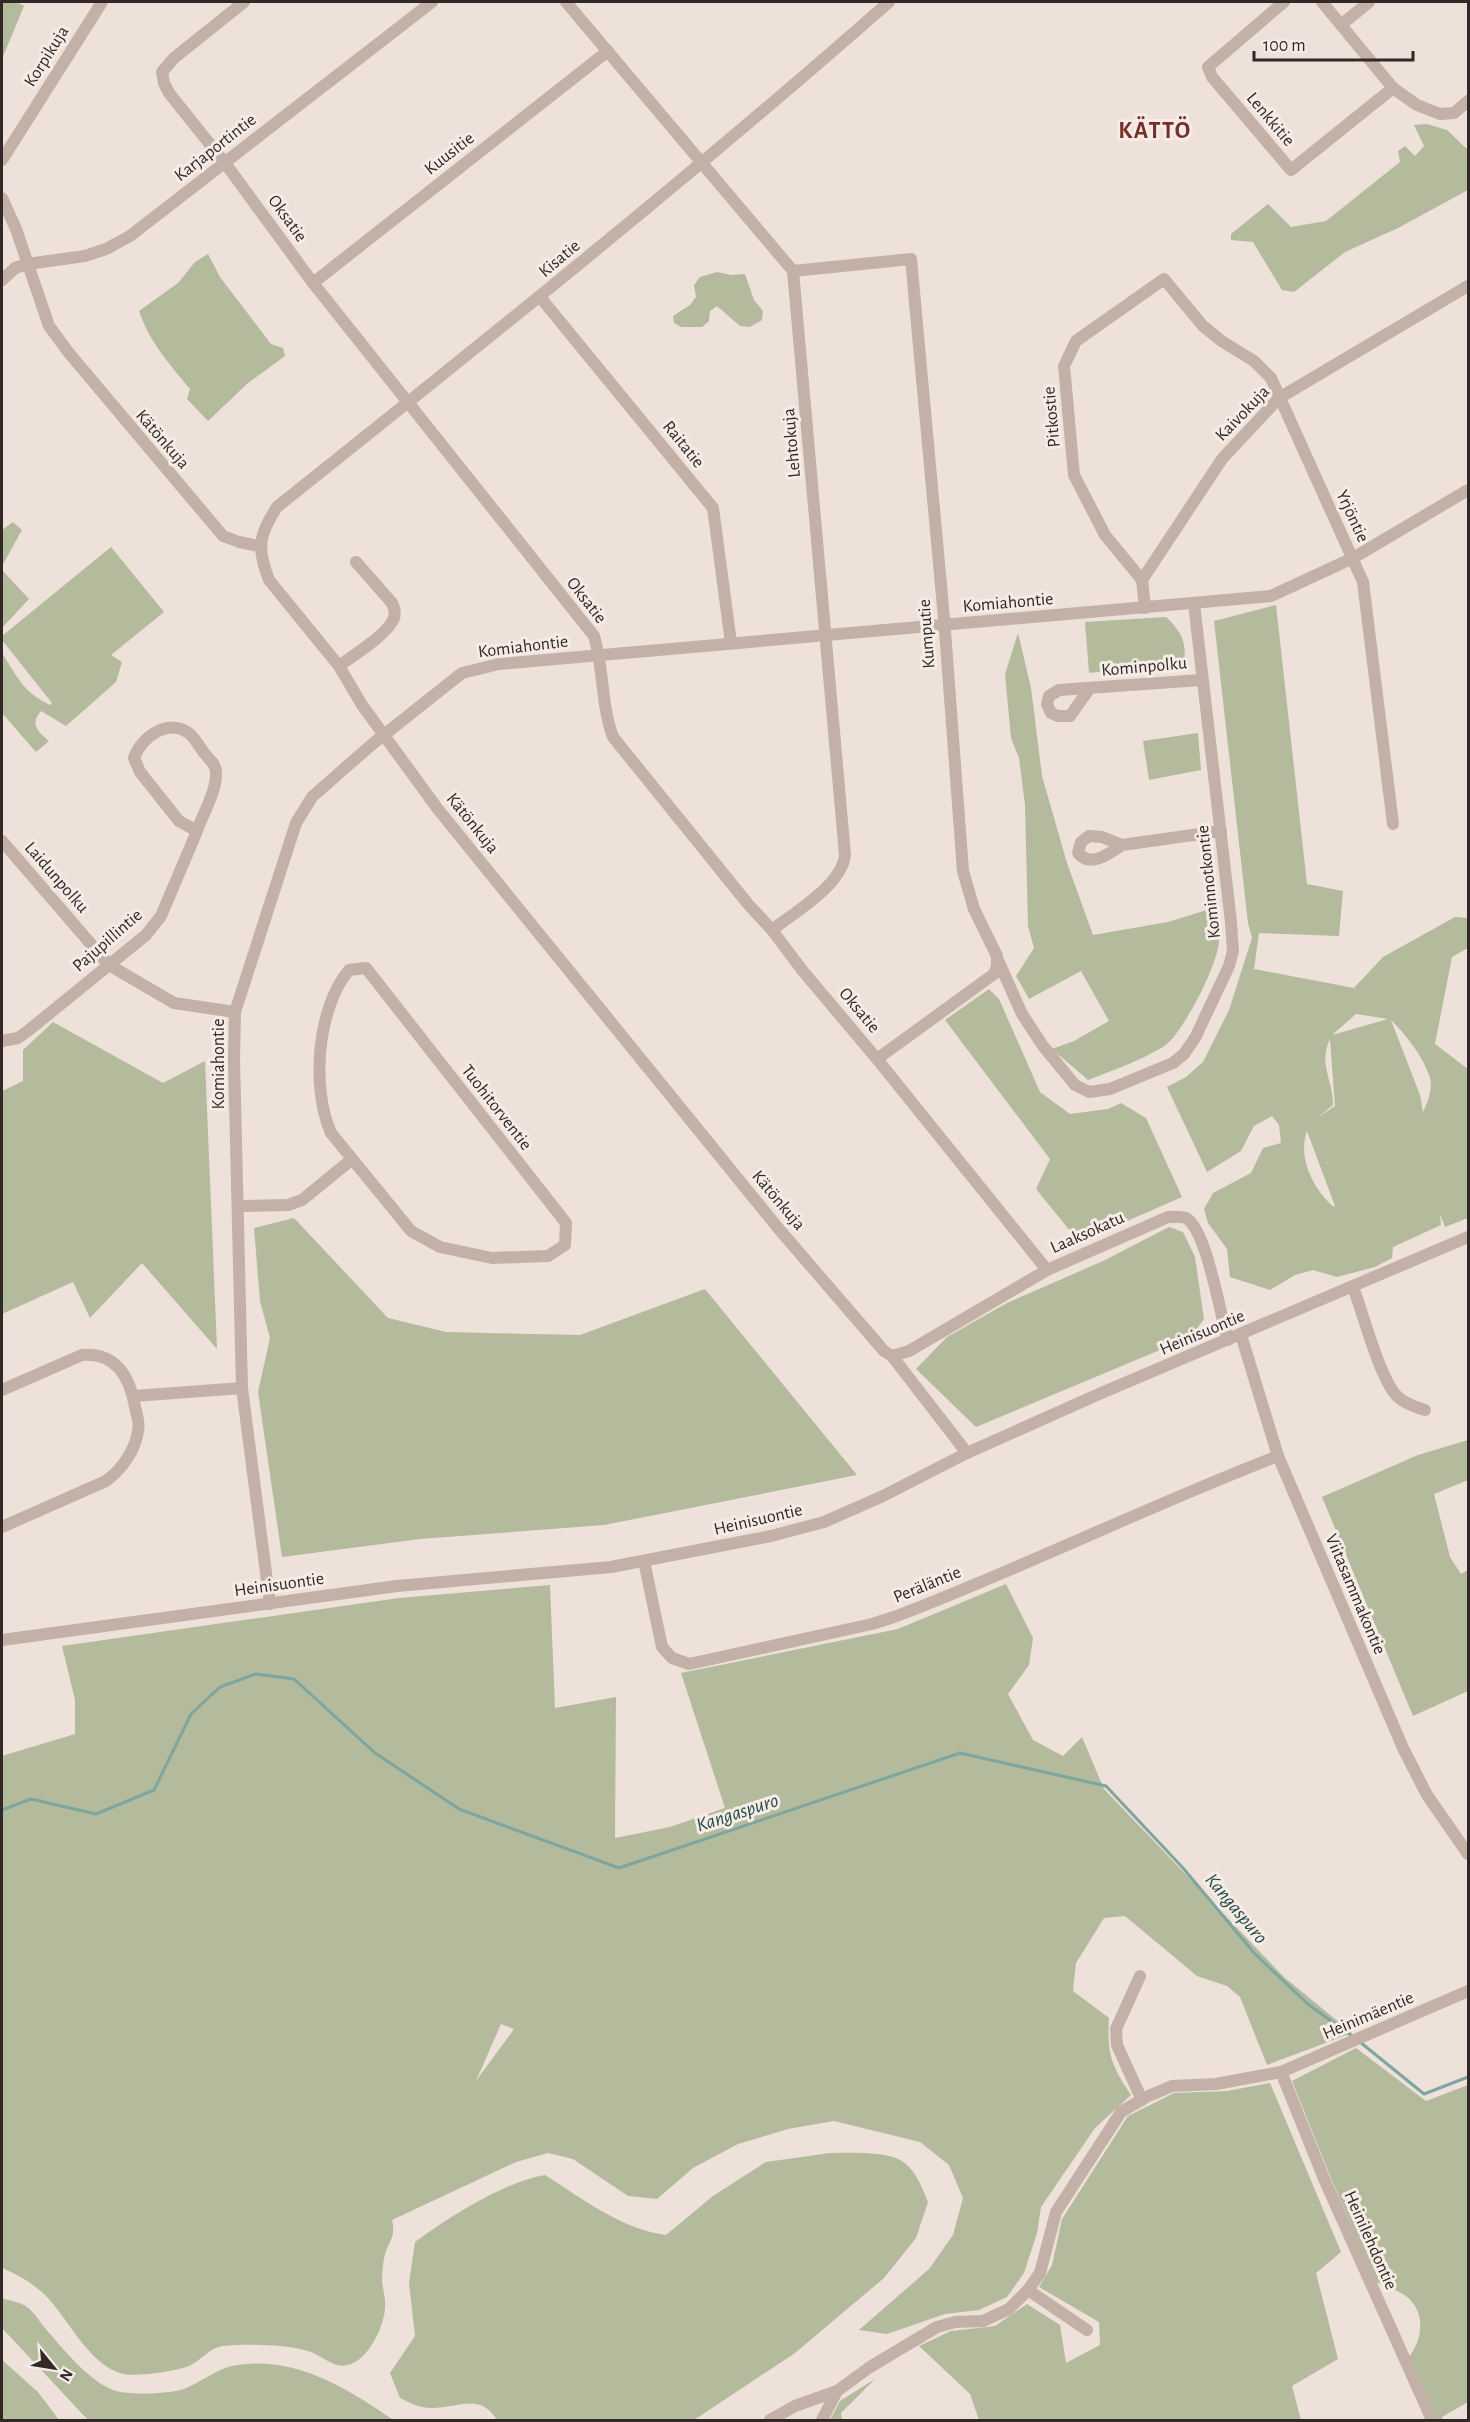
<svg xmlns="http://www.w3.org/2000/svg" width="1470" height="2422" font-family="'Alegreya Sans',sans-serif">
	<rect width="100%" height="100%" fill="#ede1da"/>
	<g fill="#b4ba9c" fill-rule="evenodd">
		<polygon points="2,2 17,2 24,6 2,59"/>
		<polygon points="1427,124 1447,130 1468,150 1468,190 1398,228 1345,252 1294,292 1282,290 1253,242 1231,240 1231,234 1268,204 1291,227 1326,221 1400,162 1398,151 1405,146 1415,156 1424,146 1414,125"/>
		<path d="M208 254 220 277 271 344 283 348 285 356 247 384 208 421 187 399 190 389C170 365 149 341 139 311L178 283 195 262Z"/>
		<polygon points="717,272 731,275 745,274 754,300 763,311 762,320 750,327 740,326 717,306 710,311 709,321 702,327 681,327 674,323 673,316 690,305 696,297 694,285 700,277"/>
		<polygon points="13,522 22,530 2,566 2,530"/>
		<path d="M111 547 164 612 111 655 122 662 116 682 66 726 41 711C30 724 37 731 49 741L36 752 2 713V653C18 678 23 692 50 705L52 703 2 640V636Z"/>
		<polygon points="2,570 29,599 2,628"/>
		<path d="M1276 605 1307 884 1343 891 1339 936 1259 933 1254 969 1354 988 1383 957 1455 917 1468 918V948L1452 957 1435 1044 1468 1069V1218L1445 1227 1440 1214 1441 1225 1393 1247 1392 1258 1375 1267 1337 1277 1313 1270 1295 1275 1270 1290 1230 1277 1227 1249 1208 1223 1204 1209 1213 1193 1251 1173 1263 1148 1281 1143 1279 1125 1272 1116 1254 1126 1241 1151 1207 1172 1167 1087 1186 1077 1203 1062 1229 1010 1252 938 1248 923 1214 621ZM1356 1014 1388 1019 1332 1035ZM1391 1020C1406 1035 1422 1055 1429 1075 1434 1086 1428 1102 1423 1112L1420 1095ZM1330 1039 1335 1106 1317 1118 1333 1105C1333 1079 1318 1064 1330 1039ZM1307 1131 1335 1206 1334 1207C1314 1190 1297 1158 1307 1131Z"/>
		<path d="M1166 617C1180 630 1187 642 1184 661L1089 673 1085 622Z"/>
		<path d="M1018 633 1031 688 1042 776 1067 863 1093 935 1168 922 1210 909C1213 918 1217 927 1219 936 1222 958 1185 1028 1168 1043 1155 1055 1106 1073 1088 1080L1052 1049 1074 1041 1109 1021 1081 971 1029 999 1016 976 1034 948 1028 926 1025 805 1019 758 1011 738 1005 674Z"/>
		<polygon points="1198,733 1201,770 1149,780 1143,741"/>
		<polygon points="989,989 999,999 1040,1092 1070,1114 1108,1109 1121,1103 1146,1118 1182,1197 1079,1242 1036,1189 1050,1159 945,1020"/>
		<polygon points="53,1022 163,1083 205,1061 217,1349 142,1263 90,1318 73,1282 2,1314 2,1091 23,1081 23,1050"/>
		<polygon points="294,1218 388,1318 446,1332 580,1335 705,1289 857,1475 604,1525 420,1539 282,1557 258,1392 270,1338 260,1301 254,1228"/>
		<polygon points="1169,1227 1183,1232 1195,1257 1204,1319 1191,1337 976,1427 916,1369 947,1337 1007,1303 1103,1261"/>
		<polygon points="1468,1440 1468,1480 1434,1494 1450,1557 1461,1574 1468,1570 1468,1691 1413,1716 1322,1497 1418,1455"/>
		<path d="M1006 1584 1033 1638 1029 1665 1008 1694 1033 1740 1063 1756 1082 1737 1104 1789 1284 1977 1352 2033 1267 2065 1240 1997 1227 1986 1197 1976 1125 1916 1104 1918 1076 1963 1073 1991 1109 2018C1107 2054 1111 2065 1131 2095L1095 2128 1041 2207 1037 2233 1024 2273 1007 2297 979 2310 945 2314 887 2334 859 2330 929 2269 953 2235 963 2198 949 2165 920 2142 834 2121 788 2129 738 2144 693 2168 657 2199 628 2196 573 2159 548 2153 516 2162 392 2220C396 2236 390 2239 385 2254 383 2262 382 2273 382 2281 383 2290 386 2299 385 2308 384 2329 363 2372 337 2365 327 2362 318 2354 308 2351 282 2344 248 2344 222 2346 210 2348 201 2360 191 2365 180 2371 135 2377 123 2374 88 2365 68 2317 44 2294 32 2283 17 2274 2 2268V1756L75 1734V1700L62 1646 399 1598 550 1585 555 1708 616 1697 615 1838 670 1827 725 1808 681 1673 898 1629ZM501 2024 514 2029 476 2081Z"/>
		<path d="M1356 2048 1426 2101 1468 2085V2402L1442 2417 1443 2420H1437L1409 2357C1424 2337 1426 2309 1403 2294 1395 2289 1385 2286 1376 2282L1331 2178 1292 2081Z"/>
		<polygon points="1270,2083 1341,2252 1316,2273 1338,2359 1292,2386 1301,2420 979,2420 970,2394 919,2346 951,2331 995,2326 1027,2304 1060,2325 1066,2363 1100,2345 1099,2322 1039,2287 1052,2265 1062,2219 1128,2116 1174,2093 1227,2091"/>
		<path d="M830 2153C848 2153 884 2151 900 2160 915 2168 922 2187 928 2202L916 2238 884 2278 795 2353 694 2420H497C480 2392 458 2408 432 2408 420 2408 410 2403 400 2398L390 2373 415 2336 409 2283 415 2242C449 2217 504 2182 545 2175 583 2199 621 2229 666 2235L713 2196 766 2162Z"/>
		<path d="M2 2298C9 2301 21 2302 27 2307 34 2312 39 2321 45 2328 62 2348 90 2383 116 2391 129 2395 170 2394 184 2389 202 2382 217 2368 237 2365 295 2356 347 2388 392 2419L398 2420H88L2 2328Z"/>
		<polygon points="2,2360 38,2392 59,2420 2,2420"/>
		<polygon points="875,2379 841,2413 842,2420 830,2420 840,2401"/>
	</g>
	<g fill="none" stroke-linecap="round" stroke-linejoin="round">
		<g stroke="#7da6a1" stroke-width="3">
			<polyline points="2,1810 31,1799 96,1814 154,1790 191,1714 220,1687 256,1674 294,1679 375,1753 459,1809 619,1868 960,1753 1106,1786 1183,1868 1255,1954 1309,2005 1352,2036"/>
			<polyline points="1360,2042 1424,2094 1468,2077"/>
		</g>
		<g stroke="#c3b0a7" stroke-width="12">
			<path d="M244 2 174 58 162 72 164 83 169 93 225 163 313 283 594 636C604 670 601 705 613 737L748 904 772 930 802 970 877 1059 1047 1270"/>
			<path d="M566 2 793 271 845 855C842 885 795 912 772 930"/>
			<path d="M889 2C690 177 484 342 277 507 258 536 257 549 269 580L339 666 362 705 437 808 778 1228 884 1351 892 1356 967 1453"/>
			<polyline points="1284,2 1208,67 1212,77 1291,170 1393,88"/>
			<polyline points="1322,2 1393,88 1417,105 1440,114 1454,113 1468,101"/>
			<polyline points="1341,25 1369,2"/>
			<polyline points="2,160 102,2"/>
			<polyline points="2,198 16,229 49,326 69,353 223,536 239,542 259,546"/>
			<polyline points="793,271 911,259 944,618 963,871 974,909 997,956 997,966 994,974 877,1059"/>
			<polyline points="2,280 15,268 27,264 85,256 106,249 130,236 432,2"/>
			<polyline points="313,283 608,51"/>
			<polyline points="540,297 713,508 731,643"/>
			<polyline points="1142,580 1105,535 1074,475 1064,366 1076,341 1164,279 1203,326 1223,342 1254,361 1271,378 1363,582 1393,824"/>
			<polyline points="1145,608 1142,580 1222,459 1279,398 1468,286"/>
			<path d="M339 666C354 655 383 637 392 622 396 616 395 609 392 603L356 562"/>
			<polyline points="1090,688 1070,716 1058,716 1051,713 1047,704 1049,696 1059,690 1201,680"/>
			<polyline points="2,841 109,965 174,1003 235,1012"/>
			<path d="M1122 845C1108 854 1091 868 1078 853L1081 842 1089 836 1102 837 1122 845 1221 831"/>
			<polyline points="997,958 1022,1014 1043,1046 1075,1085 1089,1092 1110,1089 1173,1063 1184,1054 1195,1038 1229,966 1233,951 1231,922 1194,604"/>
			<path d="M366 968 566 1223 565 1245 548 1256 492 1258 440 1247 411 1231 331 1133C311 1088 317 1008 349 970Z"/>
			<path d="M2 1041 18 1038 29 1030 146 935 161 916 197 831 179 821 140 772 134 758C141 737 169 717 190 734 195 739 200 747 204 753 209 759 216 764 216 772 217 791 203 813 197 831"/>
			<polyline points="239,1206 288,1205 302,1200 351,1160"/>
			<path d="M1353 1287C1363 1313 1379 1376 1396 1395 1403 1403 1415 1407 1425 1410"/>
			<polyline points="1241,1335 1278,1456 1403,1748 1427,1795 1468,1854"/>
			<path d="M892 1356 909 1351 1047 1270 1168 1217C1173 1217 1181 1216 1186 1218 1207 1230 1220 1315 1228 1340"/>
			<path d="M2 1390 82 1355C116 1352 130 1377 135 1407 137 1415 140 1424 138 1431 135 1451 122 1469 106 1481L2 1527"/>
			<polyline points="134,1396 242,1388"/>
			<path d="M644 1561 662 1647 672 1658 689 1664 872 1624 894 1617C1023 1568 1148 1506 1278 1456"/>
			<polyline points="270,1604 242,1388 234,1060 235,1012 296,823 312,797 370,746 462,673 499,664 1271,596 1353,558 1468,490"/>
			<polyline points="2,1640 397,1586 611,1567 771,1536 824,1522 883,1496 967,1453 1099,1394 1468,1237"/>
			<polyline points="1140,1976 1116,2029 1117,2045 1142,2100"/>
			<polyline points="1281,2072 1325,2181 1432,2420"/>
			<polyline points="1028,2290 1087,2330"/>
			<polyline points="770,2420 795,2406 837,2391 870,2367 937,2327 955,2322 983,2321 1009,2309 1028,2290 1040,2273 1056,2212 1121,2112 1146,2097 1172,2086 1216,2084 1281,2072 1468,1991"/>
			<polyline points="822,2420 837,2391"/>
		</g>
	</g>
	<g text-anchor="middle" stroke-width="6" stroke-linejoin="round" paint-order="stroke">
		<g font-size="18" fill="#312827" stroke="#f6ebe5">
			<text transform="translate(46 56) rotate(-58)" y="6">Korpikuja</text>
			<text transform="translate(1271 119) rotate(50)" y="6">Lenkkitie</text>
			<text transform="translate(215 147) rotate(-38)" y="6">Karjaportintie</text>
			<text transform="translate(449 153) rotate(-38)" y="6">Kuusitie</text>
			<text transform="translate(288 218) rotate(54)" y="6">Oksatie</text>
			<text transform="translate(559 258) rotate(-40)" y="6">Kisatie</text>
			<text transform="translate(1242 413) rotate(-46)" y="6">Kaivokuja</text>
			<text transform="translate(1051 417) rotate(-95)" y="6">Pitkostie</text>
			<text transform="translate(163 439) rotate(49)" y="6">Kätönkuja</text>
			<text transform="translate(791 443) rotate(-95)" y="6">Lehtokuja</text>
			<text transform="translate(684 444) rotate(51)" y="6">Raitatie</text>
			<text transform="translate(1353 516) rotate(65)" y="6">Yrjöntie</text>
			<text transform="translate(587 600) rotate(52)" y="6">Oksatie</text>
			<text transform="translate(1008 602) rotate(-5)" y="6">Komiahontie</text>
			<text transform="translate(926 634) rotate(-94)" y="6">Kumputie</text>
			<text transform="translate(523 646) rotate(-7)" y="6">Komiahontie</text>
			<text transform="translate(1144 666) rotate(-5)" y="6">Kominpolku</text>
			<text transform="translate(473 823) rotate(51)" y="6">Kätönkuja</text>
			<text transform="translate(57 877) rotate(49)" y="6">Laidunpolku</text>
			<text transform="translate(1208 882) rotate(-96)" y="6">Kominnotkontie</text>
			<text transform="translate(107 940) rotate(-41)" y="6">Pajupillintie</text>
			<text transform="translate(860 1010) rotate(50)" y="6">Oksatie</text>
			<text transform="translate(218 1064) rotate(-90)" y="6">Komiahontie</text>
			<text transform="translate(497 1107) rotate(52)" y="6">Tuohitorventie</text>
			<text transform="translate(779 1200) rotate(50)" y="6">Kätönkuja</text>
			<text transform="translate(1087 1232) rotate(-24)" y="6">Laaksokatu</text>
			<text transform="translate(1202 1332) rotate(-23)" y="6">Heinisuontie</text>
			<text transform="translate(758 1519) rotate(-13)" y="6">Heinisuontie</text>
			<text transform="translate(279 1584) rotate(-8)" y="6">Heinisuontie</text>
			<text transform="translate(927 1584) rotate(-22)" y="6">Peräläntie</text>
			<text transform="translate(1356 1594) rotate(67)" y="6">Viitasammakontie</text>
			<text transform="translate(1368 2015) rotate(-23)" y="6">Heinimäentie</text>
			<text transform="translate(1371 2240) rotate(66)" y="6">Heinilehdontie</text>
		</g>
		<g font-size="20" font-style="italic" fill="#224c48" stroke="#f6ebe5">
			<text transform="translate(737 1812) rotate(-18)" y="7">Kangaspuro</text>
			<text transform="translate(1237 1908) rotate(50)" y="7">Kangaspuro</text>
		</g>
		<g font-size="24" font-weight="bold" letter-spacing="1.5" fill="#74312b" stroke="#f6ebe5">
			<text x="1155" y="138">KÄTTÖ</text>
		</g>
	</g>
	<rect width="1470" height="2422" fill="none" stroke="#312827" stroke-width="6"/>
	<g transform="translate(54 2368) rotate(120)" stroke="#f6ebe5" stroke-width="4.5" paint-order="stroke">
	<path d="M0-4.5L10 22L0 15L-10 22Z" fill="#312827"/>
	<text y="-9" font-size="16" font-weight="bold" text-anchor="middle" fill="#312827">N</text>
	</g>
	<path d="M1254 51v9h159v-9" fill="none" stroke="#312827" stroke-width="3"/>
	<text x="1263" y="51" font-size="18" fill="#312827" stroke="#f6ebe5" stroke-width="4.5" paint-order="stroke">100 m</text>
</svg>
